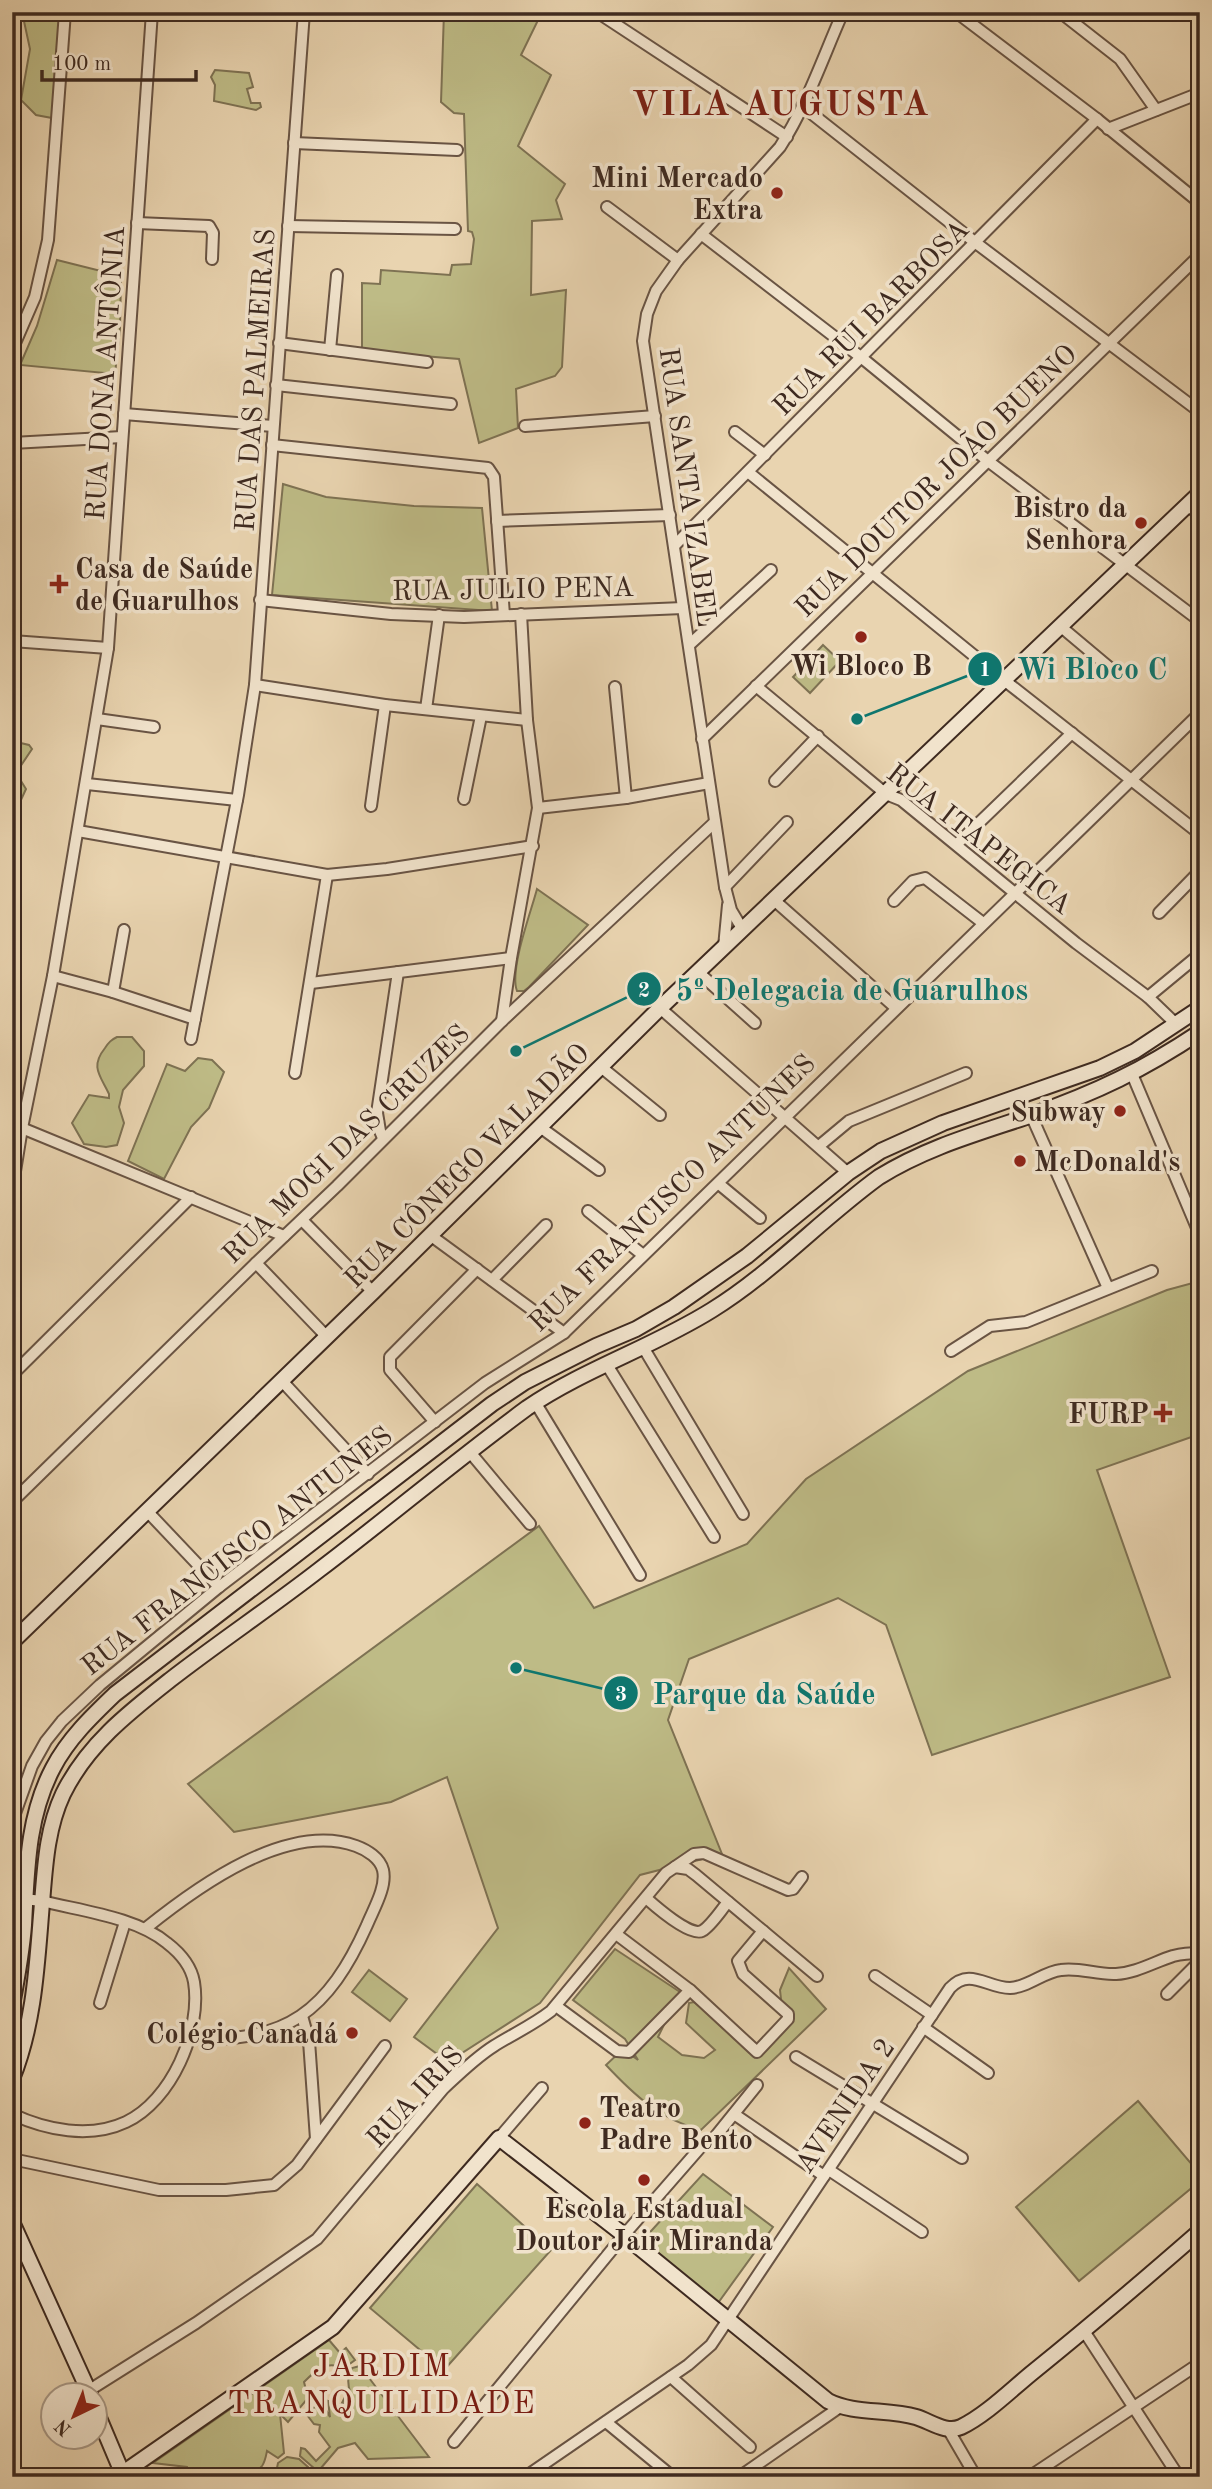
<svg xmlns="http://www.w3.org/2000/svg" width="1212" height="2489" font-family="'Old Standard TT',serif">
	<rect width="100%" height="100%" fill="#e9d4b0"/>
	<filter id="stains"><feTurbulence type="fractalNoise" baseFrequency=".00286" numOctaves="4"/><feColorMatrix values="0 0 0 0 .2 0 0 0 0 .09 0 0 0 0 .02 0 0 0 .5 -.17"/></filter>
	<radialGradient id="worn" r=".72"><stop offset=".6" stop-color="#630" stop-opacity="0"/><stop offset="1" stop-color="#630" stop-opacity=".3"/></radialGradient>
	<g fill="#bebb86" stroke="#7e7253" stroke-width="2">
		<polygon points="22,12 60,12 52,118 36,115 21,100 30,49"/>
		<polygon points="444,12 542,12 521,55 551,75 518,146 565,184 556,200 562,219 532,221 531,295 566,290 562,367 555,376 516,389 518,428 479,443 459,359 362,351 362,283 380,284 381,270 450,275 452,265 471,264 474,239 472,232 468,231 464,114 454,113 441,102"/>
		<polygon points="215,70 249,73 253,87 247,89 251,103 260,103 261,107 256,110 214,101 215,85 211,77"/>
		<polygon points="57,260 121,276 120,328 115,374 20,365 37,326"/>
		<polygon points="283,484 326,497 414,506 482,508 492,611 272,595"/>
		<polygon points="823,645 840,661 810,693 793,677"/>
		<polygon points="12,741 29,745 32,749 16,773 26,789 14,815"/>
		<path d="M537 889 588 925 529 987 524 991H517C509 970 531 912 537 889Z"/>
		<path d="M117 1037H132L144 1051V1066L123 1090 119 1107 124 1123 117 1145 106 1147 84 1144 72 1123 89 1095 109 1098V1094C100 1075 90 1067 105 1048 109 1042 111 1040 117 1037Z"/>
		<polygon points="198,1058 212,1060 224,1072 209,1108 191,1127 164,1179 128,1161 167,1064 185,1071"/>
		<polygon points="1200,1281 1200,1434 1097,1470 1170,1677 932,1755 886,1625 838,1598 689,1659 668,1720 722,1854 640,1875 540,2003 448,2062 414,2037 498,1928 447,1777 391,1802 234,1832 188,1784 539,1526 594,1608 747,1544 806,1479 968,1371 1167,1290"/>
		<path d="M615 1949 680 1992 658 2037 682 2055 704 2058 715 2050 686 2023 689 2003 694 2002 754 2049 783 2017 780 1990 789 1968 826 2009 701 2130C661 2120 634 2095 606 2065L623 2049 638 2060 625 2039 573 2000Z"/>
		<polygon points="369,1970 407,1999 390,2021 352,1992"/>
		<polygon points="1138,2101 1200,2174 1200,2181 1079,2281 1016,2207"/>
		<polygon points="703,2174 773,2227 718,2303 642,2241"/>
		<polygon points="477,2184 551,2250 444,2370 370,2308"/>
		<path d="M329 2340 340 2353 346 2348 355 2360 344 2368C326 2360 316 2370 304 2382L308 2398 288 2422 280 2414 284 2453 278 2458 267 2451C266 2456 265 2462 262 2466 251 2480 206 2477 189 2477L187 2467 153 2463Z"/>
		<path d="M360 2366 429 2457 368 2459 355 2443 338 2448 321 2468 315 2469 300 2456 301 2448 305 2449 316 2461 330 2447 319 2432 320 2425 314 2424 307 2415 310 2409 318 2406 326 2410 330 2417 328 2401 338 2404 343 2409 345 2404 342 2403 345 2397 351 2394C347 2385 347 2377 352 2368Z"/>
		<polygon points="287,2457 299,2459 308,2467 308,2477 275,2477 278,2463"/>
	</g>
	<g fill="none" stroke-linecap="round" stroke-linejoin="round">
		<defs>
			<g id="street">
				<polyline points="352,12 390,15"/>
				<polyline points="597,12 787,137"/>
				<polyline points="956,12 1097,119 1200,203"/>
				<polyline points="1060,12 1120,59 1156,110"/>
				<polyline points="12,19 15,57 12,85"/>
				<polyline points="802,106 976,243 1200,412"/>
				<polyline points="1108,129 1200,93"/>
				<polyline points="294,143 457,150"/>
				<polyline points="607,207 678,260"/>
				<polyline points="137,223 209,226 213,233 212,259"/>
				<polyline points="288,226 455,229"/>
				<polyline points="701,234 862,358 988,461 1200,621"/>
				<polyline points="279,343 427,362"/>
				<polyline points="12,350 35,297 48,240 65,12"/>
				<polyline points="330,350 337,275"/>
				<polyline points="276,385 451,404"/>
				<polyline points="124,414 273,426"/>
				<polyline points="525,426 655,416"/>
				<polyline points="735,432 765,455"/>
				<polyline points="12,443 122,437"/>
				<polyline points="272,445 488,468 494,477 504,615"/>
				<polyline points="748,472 1004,680 1200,834"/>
				<polyline points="1187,505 1200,515"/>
				<polyline points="497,521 670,515"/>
				<polyline points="674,546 1097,119"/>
				<polyline points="260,600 391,614 464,617 683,608"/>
				<polyline points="1060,626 1116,673"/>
				<polyline points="12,641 108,648"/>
				<polyline points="689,645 771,570"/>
				<polyline points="255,685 385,705 527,720"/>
				<polyline points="756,686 886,794 901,800 1076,943 1148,997 1176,1024"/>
				<polyline points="615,687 626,798"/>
				<polyline points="426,709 439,615"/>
				<polyline points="97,719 154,727"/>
				<polyline points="702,739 1200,255"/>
				<polyline points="775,781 818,736"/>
				<polyline points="87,784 237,800"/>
				<polyline points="464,799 481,716"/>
				<polyline points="371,806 385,705"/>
				<polyline points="538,808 626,798 709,783"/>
				<polyline points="78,831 327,875 387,869 533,846"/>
				<polyline points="957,844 1072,733"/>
				<polyline points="725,887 787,822"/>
				<polyline points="774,900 896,1008"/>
				<polyline points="894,901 913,881 925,878 983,923"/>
				<polyline points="1159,913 1200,871"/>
				<path d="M743 930 731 910 725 887 643 341 647 314 656 291 678 260 780 147C807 105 823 57 843 12"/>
				<polyline points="724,947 728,905"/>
				<polyline points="698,972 755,1023"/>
				<polyline points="53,976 113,992 195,1019"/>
				<polyline points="311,983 511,958"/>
				<polyline points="113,992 124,930"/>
				<polyline points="1148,997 1200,954"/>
				<polyline points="660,1008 848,1173"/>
				<polyline points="502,1021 511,958 538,808 527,720 521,614"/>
				<polyline points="191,1039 238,795 255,685 304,12"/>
				<polyline points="601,1067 660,1115"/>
				<polyline points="295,1073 327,875"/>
				<polyline points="1132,1074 1200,1235"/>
				<polyline points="1031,1115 1108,1288"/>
				<polyline points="12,1124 284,1236"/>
				<polyline points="540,1127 599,1170"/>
				<polyline points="383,1138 380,1131 377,1113 398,972"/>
				<polyline points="819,1146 849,1121 966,1073"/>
				<polyline points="719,1184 760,1218"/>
				<polyline points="12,1190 22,1128 53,976 108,648 152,12"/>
				<polyline points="588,1211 643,1255"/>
				<polyline points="302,1220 373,1292"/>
				<polyline points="430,1235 564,1333"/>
				<polyline points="256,1263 327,1337"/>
				<polyline points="492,1280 546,1225"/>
				<polyline points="643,1347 743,1514"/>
				<polyline points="951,1351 990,1326 1026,1322 1152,1271"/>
				<polyline points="607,1365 714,1537"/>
				<polyline points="12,1375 191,1197"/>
				<polyline points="282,1381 368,1474"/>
				<polyline points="535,1402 640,1575"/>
				<polyline points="435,1422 390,1370 390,1357 477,1269"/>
				<polyline points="469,1451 530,1524"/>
				<polyline points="12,1502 256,1263 337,1186 502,1021 715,822"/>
				<polyline points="147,1511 219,1587"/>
				<polyline points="12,1822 32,1766 46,1741 62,1721 100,1685 219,1587 485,1383 564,1333 1200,713"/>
				<polyline points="675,1867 694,1854 704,1853 788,1890 793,1889 802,1877"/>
				<path d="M12 1894 24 1899 42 1901C81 1911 136 1917 167 1943 180 1953 191 1965 194 1982 202 2031 171 2101 126 2122 90 2139 46 2130 12 2114"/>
				<path d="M646 1898C655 1906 690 1937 702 1931 711 1926 721 1910 728 1902"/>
				<path d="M146 1928C197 1887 287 1821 356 1846 367 1850 380 1858 383 1870 387 1887 373 1910 367 1925 329 2010 286 2045 191 2038"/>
				<polyline points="616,1934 690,1990 757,2052 788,2019 788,2014 743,1974 738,1961 763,1931"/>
				<polyline points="875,1976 932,2015"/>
				<polyline points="1167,1994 1200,1961"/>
				<polyline points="100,2003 125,1922"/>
				<polyline points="556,2006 617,2051 629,2052 690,1990"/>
				<polyline points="302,2016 309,2041 316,2139"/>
				<polyline points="923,2027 988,2073"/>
				<polyline points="796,2057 962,2158"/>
				<polyline points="734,2114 824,2176"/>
				<polyline points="499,2138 542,2088"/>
				<polyline points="711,2142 757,2085"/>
				<polyline points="12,2159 159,2190 226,2190 274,2185 297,2165 385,2046"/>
				<polyline points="829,2170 922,2232"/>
				<polyline points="1084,2331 1179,2477"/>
				<polyline points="671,2377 750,2447"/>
				<path d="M88 2391 196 2323 317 2239 443 2089C459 2074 475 2058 494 2046 513 2034 533 2025 551 2011L666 1873 675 1867 688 1869 696 1875 817 1976"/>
				<polyline points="606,2422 673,2477"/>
				<polyline points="948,2429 976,2477"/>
				<polyline points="454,2442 624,2235 706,2141"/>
				<path d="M525 2477 688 2365 711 2345 950 1988C970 1967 987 1988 1010 1988 1029 1987 1043 1972 1061 1970 1079 1967 1097 1975 1116 1974 1136 1973 1154 1962 1173 1956 1181 1954 1191 1953 1200 1953"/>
				<polyline points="739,2477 840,2407"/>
				<polyline points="1029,2477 1200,2363"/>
			</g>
			<g id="secondary">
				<polyline points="12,1642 373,1292 660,1008 1200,493"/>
				<path d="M12 2005C17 1979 22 1952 24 1925 27 1871 27 1817 53 1768 68 1739 92 1716 115 1694L492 1404 525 1382 596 1346 636 1329 674 1307 747 1256 848 1173 881 1151 943 1123 1100 1068 1135 1051 1200 1008"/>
				<path d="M12 2079C35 2022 37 1962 42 1903 45 1866 47 1828 63 1794 87 1745 128 1713 170 1680 219 1642 270 1608 319 1570 389 1517 456 1460 527 1408 584 1369 653 1347 712 1310 772 1273 821 1219 879 1177 927 1147 979 1133 1032 1115 1097 1092 1143 1070 1200 1032"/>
				<polyline points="12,2222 90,2394"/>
				<polyline points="94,2406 124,2477"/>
				<path d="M123 2473 333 2327 499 2138 624 2235 828 2401C853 2414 888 2409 916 2417 930 2421 946 2434 961 2427 986 2415 1012 2389 1033 2372 1090 2326 1145 2279 1200 2231"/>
			</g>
		</defs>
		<use href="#street" stroke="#695444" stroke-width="14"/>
		<use href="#secondary" stroke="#3e2a20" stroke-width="18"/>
		<use href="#street" stroke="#f1e3cc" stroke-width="10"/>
		<use href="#secondary" stroke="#f1e3cc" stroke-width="14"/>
	</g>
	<g fill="#8f2418" stroke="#f1e3cc" stroke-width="2.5">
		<circle cx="777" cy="193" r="7"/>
		<circle cx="1141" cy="523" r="7"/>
		<path d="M55.5 573.5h7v7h7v7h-7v7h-7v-7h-7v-7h7z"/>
		<circle cx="861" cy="637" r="7"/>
		<circle cx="1120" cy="1111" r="7"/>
		<circle cx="1020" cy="1161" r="7"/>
		<path d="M1159.5 1402.5h7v7h7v7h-7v7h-7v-7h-7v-7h7z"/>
		<circle cx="352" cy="2033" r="7"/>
		<circle cx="585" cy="2123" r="7"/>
		<circle cx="644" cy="2180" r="7"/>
	</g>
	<g text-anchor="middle" stroke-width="7" stroke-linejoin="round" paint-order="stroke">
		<g font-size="28" font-weight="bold" fill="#3e2a20" stroke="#f1e3cc" text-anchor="end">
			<text x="763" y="187">Mini Mercado<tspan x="763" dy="32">Extra</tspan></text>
			<text x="1127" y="517">Bistro da<tspan x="1127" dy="32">Senhora</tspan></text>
			<text x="75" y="578" text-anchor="start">Casa de Saúde<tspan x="75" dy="32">de Guarulhos</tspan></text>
			<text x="861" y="675" text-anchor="middle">Wi Bloco B</text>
			<text x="1106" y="1121">Subway</text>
			<text x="1034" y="1171" text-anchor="start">McDonald's</text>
			<text x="1149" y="1423">FURP</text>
			<text x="338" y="2043">Colégio Canadá</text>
			<text x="599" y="2117" text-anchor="start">Teatro<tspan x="599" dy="32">Padre Bento</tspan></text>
			<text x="644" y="2218" text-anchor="middle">Escola Estadual<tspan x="644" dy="32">Doutor Jair Miranda</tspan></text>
		</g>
		<g font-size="28" fill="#3e2a20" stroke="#f1e3cc">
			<text transform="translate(870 317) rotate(-45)" y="10">RUA RUI BARBOSA</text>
			<text transform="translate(104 373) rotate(-86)" y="10">RUA DONA ANTÔNIA</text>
			<text transform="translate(254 380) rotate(-86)" y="10">RUA DAS PALMEIRAS</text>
			<text transform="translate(935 480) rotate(-44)" y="10">RUA DOUTOR JOÃO BUENO</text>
			<text transform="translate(689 487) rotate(82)" y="10">RUA SANTA IZABEL</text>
			<text transform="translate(513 588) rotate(-1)" y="10">RUA JULIO PENA</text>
			<text transform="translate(980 838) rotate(38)" y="10">RUA ITAPEGICA</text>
			<text transform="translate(345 1143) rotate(-44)" y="10">RUA MOGI DAS CRUZES</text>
			<text transform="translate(466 1165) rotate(-45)" y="10">RUA CÔNEGO VALADÃO</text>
			<text transform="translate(671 1192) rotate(-44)" y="10">RUA FRANCISCO ANTUNES</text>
			<text transform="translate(236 1550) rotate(-38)" y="10">RUA FRANCISCO ANTUNES</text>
			<text transform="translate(414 2096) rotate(-47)" y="10">RUA IRIS</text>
			<text transform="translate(844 2105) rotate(-56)" y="10">AVENIDA 2</text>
		</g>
		<g font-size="32" letter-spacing="2" fill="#7a1f14" stroke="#f1e3cc">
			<text x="382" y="2376">JARDIM<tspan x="382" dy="37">TRANQUILIDADE</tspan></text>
		</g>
		<g font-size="35" font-weight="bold" letter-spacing="2" fill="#7a1f14" stroke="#f1e3cc">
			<text x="781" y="115">VILA AUGUSTA</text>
		</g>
	</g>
	<path fill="none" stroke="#0f766e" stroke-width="2.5" d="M857 719L985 669M516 1051L644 989M516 1668L621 1693"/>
	<g fill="#0f766e" stroke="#f1e3cc" stroke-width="2.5">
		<circle cx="857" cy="719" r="7"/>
		<circle cx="516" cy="1051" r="7"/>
		<circle cx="516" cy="1668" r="7"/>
		<circle cx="985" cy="669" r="18"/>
		<circle cx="644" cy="989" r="18"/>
		<circle cx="621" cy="1693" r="18"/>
	</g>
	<g font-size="21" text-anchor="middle" font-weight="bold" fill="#fff">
		<text x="985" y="676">1</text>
		<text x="644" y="997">2</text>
		<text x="621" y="1701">3</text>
	</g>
	<g font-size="30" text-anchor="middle" font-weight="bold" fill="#0f766e" stroke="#f1e3cc" stroke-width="7" stroke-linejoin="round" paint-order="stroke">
		<text x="1092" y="679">Wi Bloco C</text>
		<text x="852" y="1000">5º Delegacia de Guarulhos</text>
		<text x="764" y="1704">Parque da Saúde</text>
	</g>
	<rect width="1212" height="2489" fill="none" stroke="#e9d4b0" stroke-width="42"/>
	<rect x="14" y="14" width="1184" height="2461" fill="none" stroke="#3e2a20" stroke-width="3.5"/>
	<rect x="21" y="21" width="1170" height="2447" fill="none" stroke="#3e2a20" stroke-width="2"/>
	<g transform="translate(74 2416) rotate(223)"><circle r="33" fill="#f1e3cc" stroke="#a99987" stroke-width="2"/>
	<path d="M0-5L12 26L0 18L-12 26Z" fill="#8f2418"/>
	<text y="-10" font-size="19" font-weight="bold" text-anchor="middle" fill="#3e2a20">N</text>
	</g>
	<path d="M42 70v10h154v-10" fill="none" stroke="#3e2a20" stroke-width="3.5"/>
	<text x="52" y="70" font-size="21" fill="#3e2a20" stroke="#f1e3cc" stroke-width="5" paint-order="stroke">100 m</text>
	<rect width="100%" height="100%" filter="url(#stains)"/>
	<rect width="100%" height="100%" fill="url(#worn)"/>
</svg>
